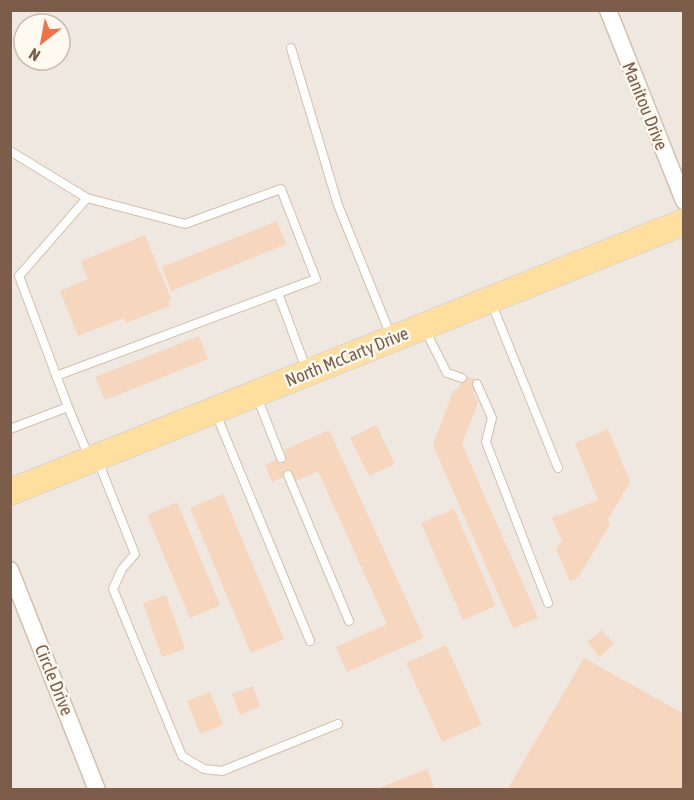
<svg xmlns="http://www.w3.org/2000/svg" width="694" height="800" font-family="'Asap Condensed',sans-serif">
	<rect width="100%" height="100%" fill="#fef6e8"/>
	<path fill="#efe8e1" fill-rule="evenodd" d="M11 11H683V789H11ZM24 24H60V60H24Z"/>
	<g fill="#f6d6bd">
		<polygon points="277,221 286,244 171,291 162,267"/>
		<polygon points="145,235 171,299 168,301 170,306 126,323 124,318 78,336 60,291 88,279 81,261"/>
		<polygon points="199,336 208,359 105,400 95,377"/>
		<polygon points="463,375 478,380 474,393 478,403 462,444 538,618 513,628 433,445 453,391 458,389"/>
		<polygon points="376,425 395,464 369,476 350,438"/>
		<polygon points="608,429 630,482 608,519 610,524 578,578 570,581 556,549 562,541 552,518 598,500 575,443"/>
		<polygon points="329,430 424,638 347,672 336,647 387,624 318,471 296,481 292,473 272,482 265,465 286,455 284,450"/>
		<polygon points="223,494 284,639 251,653 190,508"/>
		<polygon points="177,502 220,605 190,618 147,515"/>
		<polygon points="454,509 496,606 463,620 421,523"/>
		<polygon points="166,595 185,649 162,657 143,603"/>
		<polygon points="602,630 614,644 600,657 587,642"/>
		<polygon points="446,645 482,725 442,742 406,663"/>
		<polygon points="584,658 684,714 684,790 507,790"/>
		<polygon points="253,686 260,707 240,715 232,694"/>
		<polygon points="210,692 223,725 200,734 187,701"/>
		<polygon points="427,769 435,790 376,790 376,789"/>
	</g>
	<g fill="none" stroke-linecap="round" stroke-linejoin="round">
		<defs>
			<g id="service">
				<polyline points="291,48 338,205 391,336"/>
				<polyline points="10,151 87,198 19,276 68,407"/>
				<polyline points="278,293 307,371"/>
				<polyline points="491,302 558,468"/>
				<polyline points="425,330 447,373 462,378"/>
				<polyline points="56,376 316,279 281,189 185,224 87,198"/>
				<polyline points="477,384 492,418 486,442 548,603"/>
				<polyline points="257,397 281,458"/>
				<polyline points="216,414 310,641"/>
				<polyline points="10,429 68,407 89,457"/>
				<polyline points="98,461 135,554 122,569 113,589 182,756 204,769 222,771 338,724"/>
				<polyline points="288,475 349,621"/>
			</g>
			<g id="minor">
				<polyline points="608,10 684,201"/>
				<polyline points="10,570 97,790"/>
			</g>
			<polyline id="primary" points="10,492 684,222"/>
		</defs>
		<use href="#service" stroke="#d2bfac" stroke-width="10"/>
		<use href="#minor" stroke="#d2bfac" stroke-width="19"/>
		<use href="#primary" stroke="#ddd5d0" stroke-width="28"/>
		<use href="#service" stroke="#fff" stroke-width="8"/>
		<use href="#minor" stroke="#fff" stroke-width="16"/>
		<use href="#primary" stroke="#ffdf9e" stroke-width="26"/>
	</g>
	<g text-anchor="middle" stroke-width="5" stroke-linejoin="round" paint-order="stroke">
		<g font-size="18" fill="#7b5d49" stroke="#fffaf0">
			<text transform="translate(645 106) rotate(68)" y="6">Manitou Drive</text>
			<text transform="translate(347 357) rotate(-22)" y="6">North McCarty Drive</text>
			<text transform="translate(54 680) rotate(68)" y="6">Circle Drive</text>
		</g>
	</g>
	<rect width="694" height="800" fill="none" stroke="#7b5d49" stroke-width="24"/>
	<g transform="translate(42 42) rotate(211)"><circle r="28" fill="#fffaf0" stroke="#cabbad" stroke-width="1.5"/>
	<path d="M0-4.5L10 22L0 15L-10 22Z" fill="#f17244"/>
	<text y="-9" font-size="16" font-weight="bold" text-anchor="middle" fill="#7b5d49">N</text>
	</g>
</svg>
